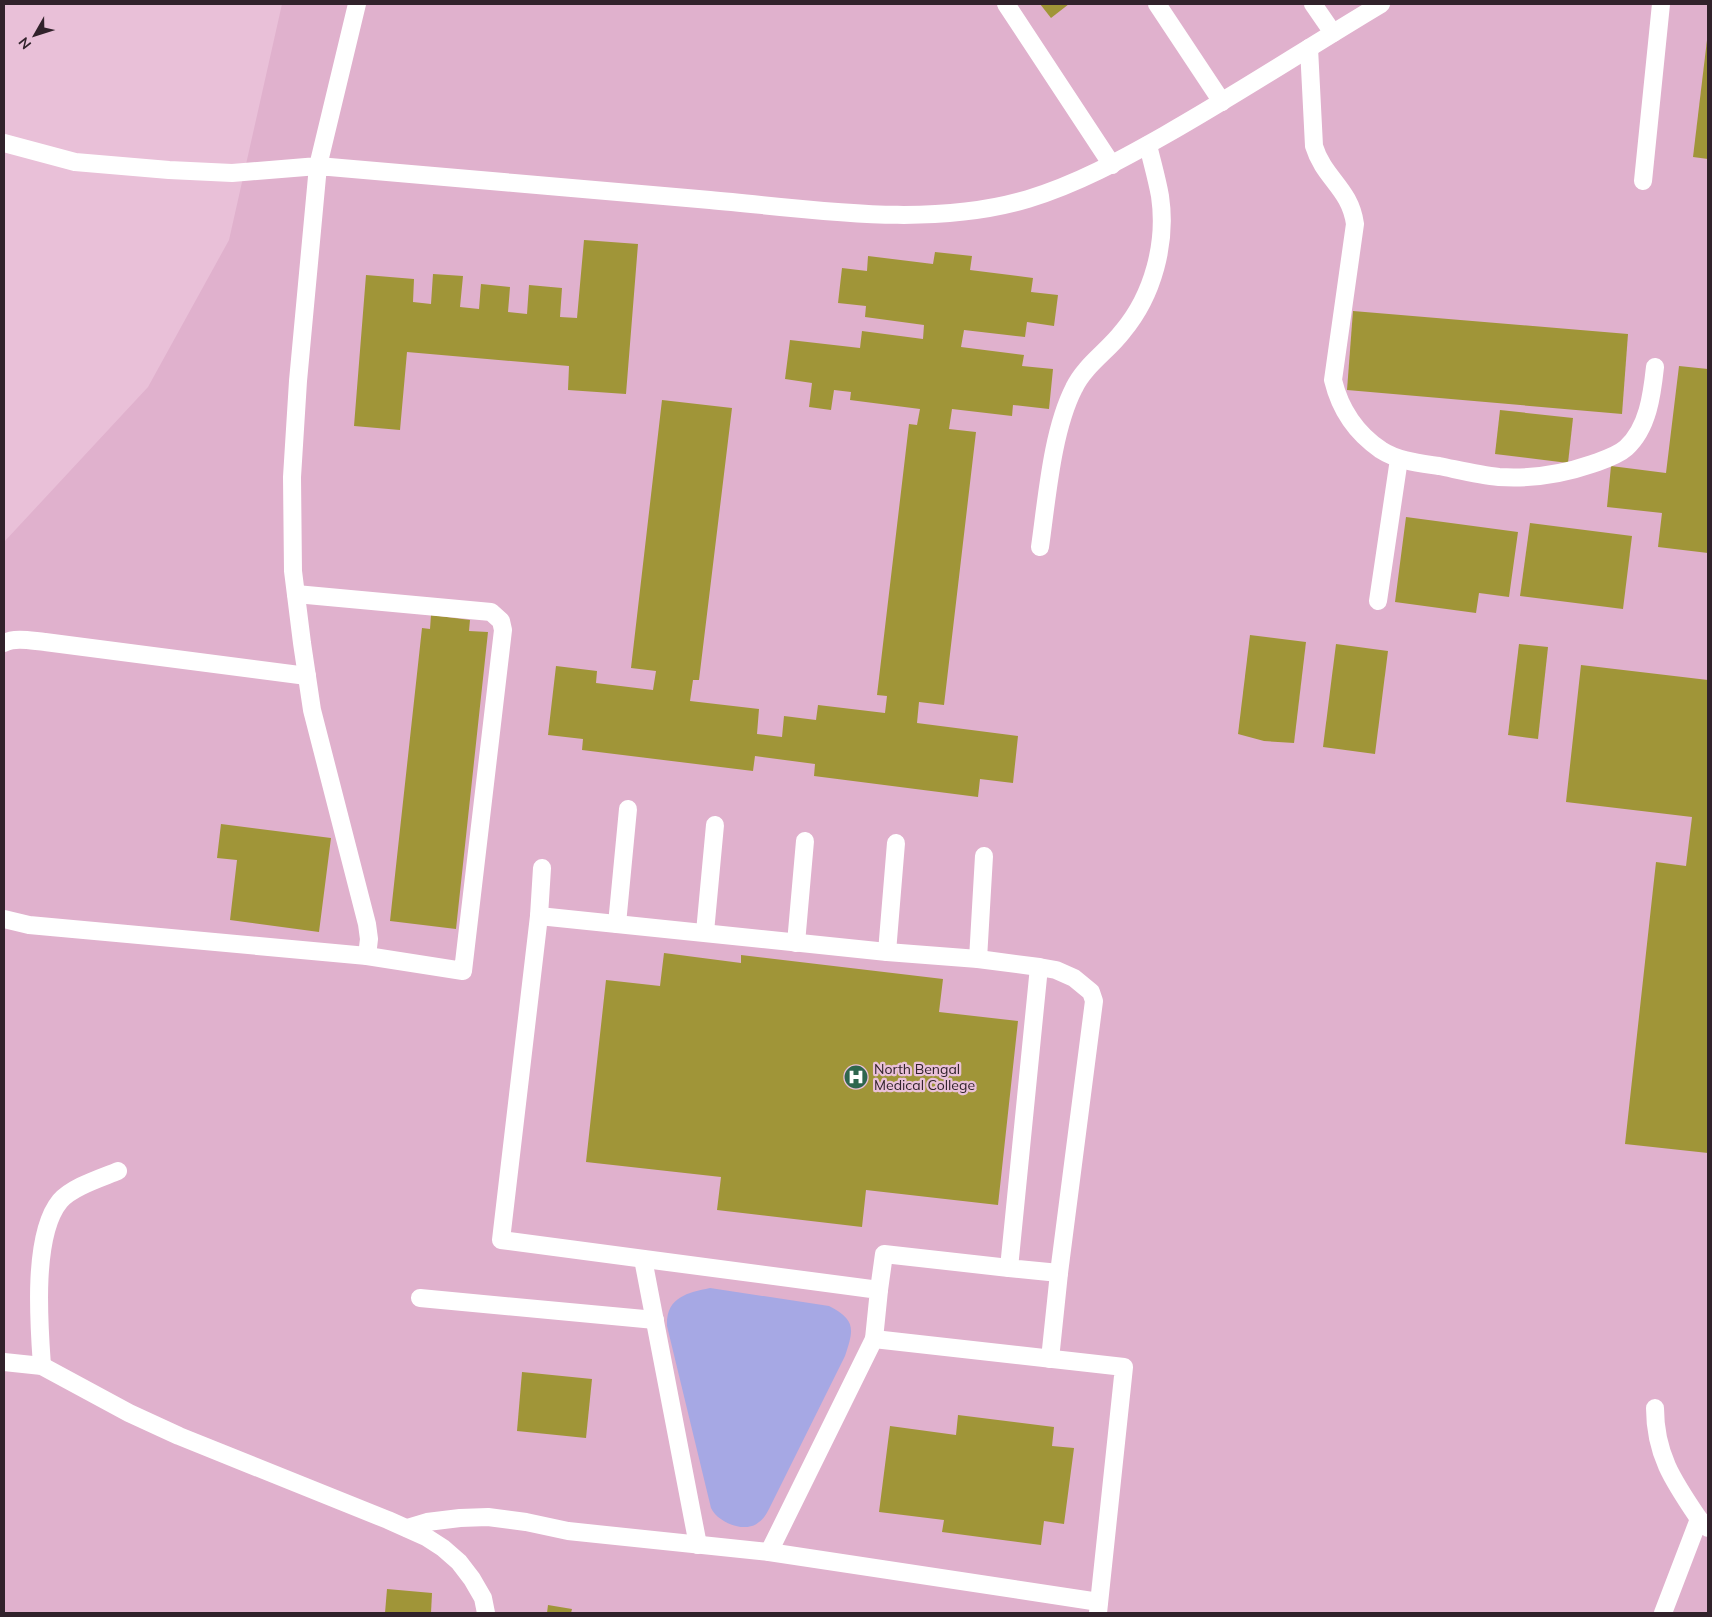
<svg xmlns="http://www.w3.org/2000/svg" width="1712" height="1617" font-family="Mulish,sans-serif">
	<rect width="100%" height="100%" fill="#e9c0d8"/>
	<polygon fill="#e0b1cd" points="282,4 1708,4 1708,1613 4,1613 4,542 148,387 229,240"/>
	<path fill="#a6a8e4" d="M710 1288 829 1306C856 1320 854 1329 845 1356L769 1509C766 1514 764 1519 759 1522 746 1534 718 1523 711 1508L667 1326C666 1297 687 1293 710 1288Z"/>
	<g fill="#a09538">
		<polygon points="1040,4 1069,4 1051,18"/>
		<polygon points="1707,40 1708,40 1708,159 1693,157"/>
		<polygon points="584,240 638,244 626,394 568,390 569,366 407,352 400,430 354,426 366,275 414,279 413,302 431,304 433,274 463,276 460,307 479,309 481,284 510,287 508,312 527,314 529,285 562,288 560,317 577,318"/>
		<polygon points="935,252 972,256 970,270 1033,278 1031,292 1058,295 1054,326 1027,322 1025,337 964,330 961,347 1024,355 1022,366 1053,369 1049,409 1013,405 1012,416 952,409 949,429 976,432 944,705 919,702 917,723 1018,736 1013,783 980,779 978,797 814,776 815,764 755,756 753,771 582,750 583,739 548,735 556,666 597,671 596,683 653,690 656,671 631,668 662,400 732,408 699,680 693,680 690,701 759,709 757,734 782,737 784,716 816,720 818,705 885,713 887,696 877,695 909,424 917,425 920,409 850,400 851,392 834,390 831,410 809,407 812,383 785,379 790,340 860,348 862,331 923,339 924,325 865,317 866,306 838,303 842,268 867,271 868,256 933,264"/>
		<polygon points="1353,311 1628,334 1622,414 1347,390"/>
		<polygon points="1679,366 1708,369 1708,553 1658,547 1662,513 1607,507 1611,466 1666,473"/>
		<polygon points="1500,410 1573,418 1568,463 1495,454"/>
		<polygon points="1406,517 1518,532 1509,597 1479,593 1476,613 1395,602"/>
		<polygon points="1530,523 1632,536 1623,609 1520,596"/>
		<polygon points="431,615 470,620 469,631 488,632 456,929 390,921 422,628 430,629"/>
		<polygon points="1250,635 1306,642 1294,743 1264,741 1238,734"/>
		<polygon points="1336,644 1388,651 1375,754 1323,747"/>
		<polygon points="1519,644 1548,647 1538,739 1508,735"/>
		<polygon points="1581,665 1708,680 1708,1153 1625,1144 1656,862 1686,866 1692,817 1566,802"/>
		<polygon points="221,824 331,838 319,932 230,920 237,860 217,858"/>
		<polygon points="664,953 741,963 741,955 943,979 939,1012 1018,1021 998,1205 866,1190 862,1227 717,1210 721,1177 586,1162 606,980 660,986"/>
		<polygon points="522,1372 592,1379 586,1438 517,1431"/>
		<polygon points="958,1415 1054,1427 1052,1446 1074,1448 1064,1524 1044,1521 1041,1545 942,1532 944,1520 879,1512 890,1426 956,1435"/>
		<polygon points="387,1589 432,1593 431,1613 385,1613"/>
		<polygon points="548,1605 572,1609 571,1613 547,1613"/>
	</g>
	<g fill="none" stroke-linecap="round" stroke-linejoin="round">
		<g stroke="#fff" stroke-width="18">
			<polyline points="1006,4 1112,165"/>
			<polyline points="1157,4 1222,102"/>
			<polyline points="1313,4 1333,33"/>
			<path d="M1309 48 1314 146C1324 179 1350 188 1355 224L1333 380C1340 409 1356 433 1381 450 1398 461 1419 463 1439 466 1459 470 1479 475 1499 477 1530 479 1563 474 1592 464 1603 460 1617 456 1626 448 1648 428 1652 395 1655 367"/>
			<polyline points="4,143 75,162 169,170 232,173 318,166 357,4"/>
			<polyline points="1643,181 1661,4"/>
			<path d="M1040 547C1047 498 1052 431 1074 388 1085 365 1108 351 1123 331 1153 295 1167 243 1160 196 1157 179 1152 162 1148 145"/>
			<polyline points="1378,601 1399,459"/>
			<path d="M4 643C16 637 32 641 45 642L307 676"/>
			<polyline points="542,868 539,916 501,1240 879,1290 874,1339"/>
			<polyline points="539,916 887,952 978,959 1039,967 1056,970 1074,978 1091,992 1094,1001 1059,1273 1050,1359"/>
			<polyline points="4,919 29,925 367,956 463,971 503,630 501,621 491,612 296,594"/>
			<polyline points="617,924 628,809"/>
			<polyline points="705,932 715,825"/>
			<polyline points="796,943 805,841"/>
			<polyline points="887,952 896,843"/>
			<path d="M367 956 369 939 367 924 312 710 302 643 293 571 292 477 298 381 318 166C449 177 579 189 710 200 813 209 928 229 1028 199 1077 184 1121 160 1165 135 1239 93 1309 47 1381 4"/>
			<polyline points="978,959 984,856"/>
			<polyline points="1039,967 1009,1268 1059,1273"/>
			<polyline points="643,1259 698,1545"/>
			<polyline points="879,1290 884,1254 1009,1268"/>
			<polyline points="420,1298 655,1320"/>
			<polyline points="4,1362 42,1366 129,1413 179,1436 388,1520 426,1537 443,1548 459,1562 472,1579 483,1598 486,1613"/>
			<path d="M42 1366C39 1324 32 1235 60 1201 72 1187 101 1178 118 1171"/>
			<path d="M1655 1408C1655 1455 1674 1482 1699 1519"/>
			<polyline points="407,1528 427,1522 460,1518 488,1517 526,1522 568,1531 769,1552 1099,1602"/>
			<polyline points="769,1552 874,1339 1124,1367 1098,1613"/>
			<polyline points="1663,1613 1699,1519 1708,1528"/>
		</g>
	</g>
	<defs>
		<symbol id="hospital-disc" viewBox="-11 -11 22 22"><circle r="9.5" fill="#2e664e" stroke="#e9c0d8"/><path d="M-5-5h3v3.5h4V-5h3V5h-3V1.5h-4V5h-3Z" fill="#fff"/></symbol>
	</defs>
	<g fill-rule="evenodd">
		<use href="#hospital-disc" x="842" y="1063" width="28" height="28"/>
	</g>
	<g text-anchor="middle" stroke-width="4.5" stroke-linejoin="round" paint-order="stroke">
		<g font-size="14" fill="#31222b" stroke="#e9c0d8" text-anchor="start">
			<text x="874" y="1074">North Bengal<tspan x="874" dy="16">Medical College</tspan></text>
		</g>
	</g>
	<rect width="1712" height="1617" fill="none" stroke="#31222b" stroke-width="10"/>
	<g transform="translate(35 35) rotate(231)" stroke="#e9c0d8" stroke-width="4" paint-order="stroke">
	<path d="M0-4L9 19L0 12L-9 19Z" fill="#31222b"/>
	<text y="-8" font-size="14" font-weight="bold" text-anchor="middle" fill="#31222b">N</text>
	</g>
</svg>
